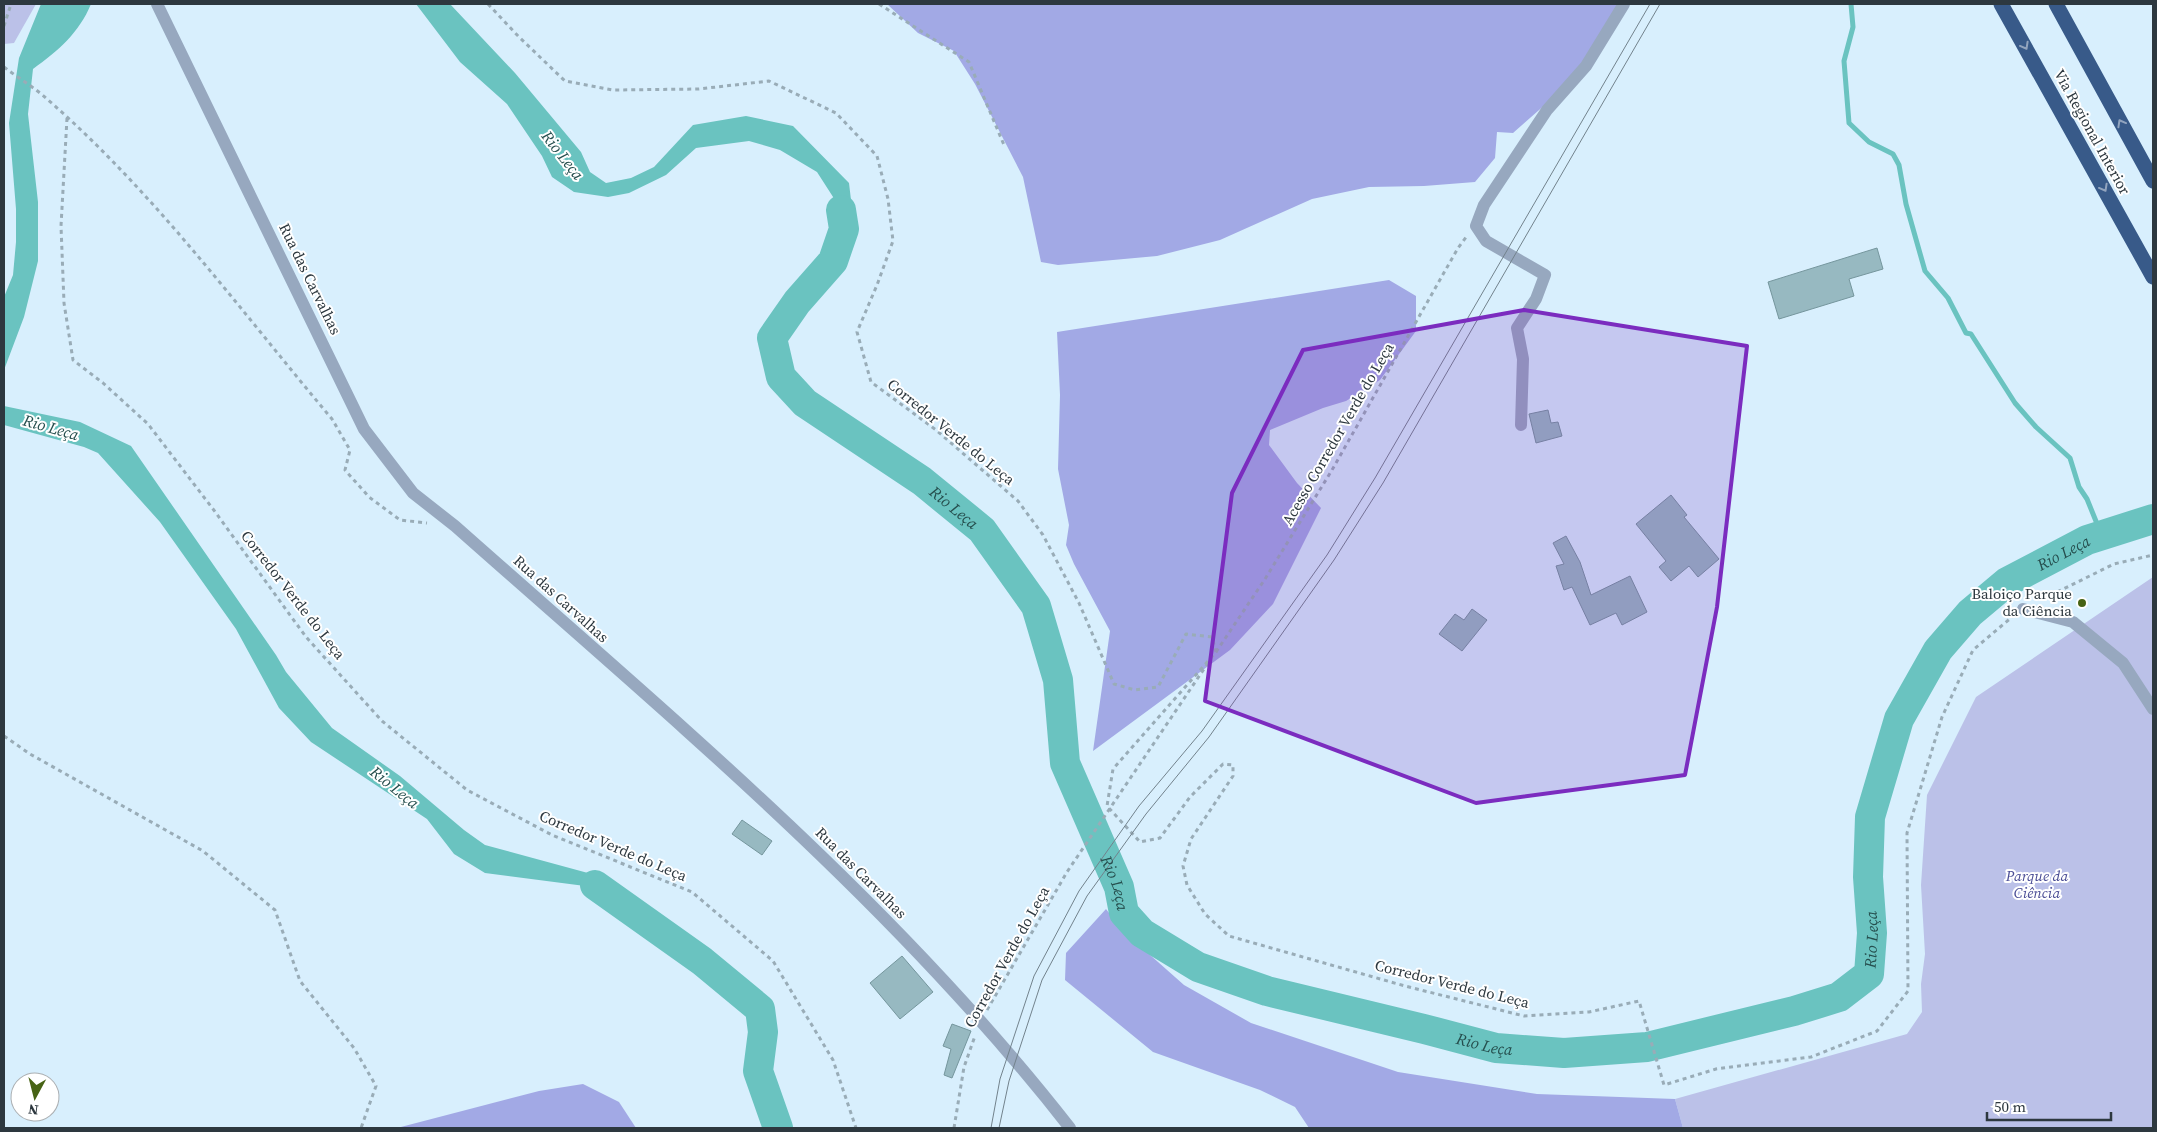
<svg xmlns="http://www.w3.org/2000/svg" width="2157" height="1132" font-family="'Source Serif 4',serif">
	<rect width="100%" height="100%" fill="#d8effd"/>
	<g fill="#bbc1e8">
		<polygon points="4,4 36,4 14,43 4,44"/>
		<polygon points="2153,577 2153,1128 1683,1128 1675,1099 1907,1034 1922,1012 1921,984 1925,954 1921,885 1927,795 1976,697"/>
	</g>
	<g fill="#a2a9e5">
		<polygon points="887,4 1625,4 1563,89 1513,133 1497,132 1495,158 1475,182 1424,186 1369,187 1312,199 1220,240 1157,256 1058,265 1041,262 1023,177 975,84 954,51 918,33"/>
		<polygon points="1389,280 1416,296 1416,331 1380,380 1346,401 1323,408 1270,430 1269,445 1297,483 1321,508 1273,604 1230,650 1093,751 1110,631 1074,564 1066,545 1069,525 1058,469 1060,395 1057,332"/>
		<polygon points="1106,909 1123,931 1184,985 1251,1023 1398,1072 1537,1094 1675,1099 1683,1128 1309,1128 1295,1107 1260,1090 1153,1052 1065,980 1066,953"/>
		<polygon points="583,1084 619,1102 636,1128 397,1128 539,1091"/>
	</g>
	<g fill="#6ac3c0">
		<path d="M41 4H91C79 33 58 51 33 69L28 114 38 202V261L24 317 4 370V297L13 275 16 242V209L9 123 19 58Z"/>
		<polygon points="416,4 450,4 515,73 581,152 590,172 606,183 631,178 654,167 693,125 746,116 793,126 849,183 853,217 841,252 834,247 835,200 817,172 780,150 749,141 696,148 666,175 629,193 608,197 574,192 552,177 542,156 507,104 460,62"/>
		<polygon points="4,406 80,422 131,446 276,655 286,672 332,728 400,776 464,830 485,845 610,879 638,901 621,911 585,886 485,873 454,854 427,819 311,742 279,708 236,629 160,522 98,453 84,447 4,425"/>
	</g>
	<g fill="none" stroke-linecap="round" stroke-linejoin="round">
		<polyline stroke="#6ac3c0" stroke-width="5" points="1851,4 1853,27 1844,61 1849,123 1869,142 1893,154 1899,165 1906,204 1925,271 1948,298 1966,333 1971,334 2015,403 2036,427 2070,458 2079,487 2087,499 2102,536"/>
		<g stroke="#6ac3c0" stroke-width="30">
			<path id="s1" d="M841 210 844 229 833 261 797 302 772 338 781 377 805 403 922 481 982 530 1036 606 1058 680 1065 763 1119 887 1124 913 1142 933 1198 967 1267 991 1424 1029 1496 1048 1564 1053 1647 1047 1794 1011 1839 997 1869 974 1872 933 1868 877 1870 817 1899 719 1938 650 1970 613 2007 582 2087 540 2153 519"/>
			<polyline points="595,885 702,961 760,1009 763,1032 758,1071 778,1128"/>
		</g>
	</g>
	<g fill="#97b9c1" stroke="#75969d">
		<polygon points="1877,248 1883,269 1849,279 1854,296 1779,319 1768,282"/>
		<polygon points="1548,410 1551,423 1558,422 1562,436 1536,443 1529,414"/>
		<polygon points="1671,495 1687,515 1684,517 1719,559 1698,577 1689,566 1671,581 1659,567 1666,561 1636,524"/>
		<polygon points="1566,536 1580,562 1591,595 1630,576 1647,612 1622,625 1616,613 1590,625 1572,587 1564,590 1556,566 1564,564 1553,543"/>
		<polygon points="1472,609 1487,620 1462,651 1439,634 1455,614 1464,620"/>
		<polygon points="742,820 772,841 762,855 732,834"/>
		<polygon points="902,956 933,992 900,1019 870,983"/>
		<polygon points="952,1024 971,1031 952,1078 944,1075 951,1049 943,1046"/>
	</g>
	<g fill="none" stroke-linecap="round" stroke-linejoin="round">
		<g stroke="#99acb7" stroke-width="3" stroke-dasharray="4 4" stroke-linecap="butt">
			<polyline points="488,4 519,37 565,81 613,90 699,89 769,81 836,113 877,156 888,199 893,241 877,285 857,332 871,382 936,430 1018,501 1043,535 1079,603 1114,684 1135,690 1158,687 1186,634 1212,637 1216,652 1113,769 1107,806 1140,842 1160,838 1190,797 1223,764 1233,765 1233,776 1191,839 1183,866 1187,885 1205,914 1229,936 1405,986 1524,1016 1589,1012 1639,1001 1664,1085 1716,1069 1811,1057 1877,1031 1908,991 1907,833 1942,717 1973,650 2012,617"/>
			<polyline points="879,4 969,62 1004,145"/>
			<polyline points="4,26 11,4"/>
			<path d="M4 67C18 78 34 87 47 99 155 193 240 310 332 419L350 450 345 470 369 497 400 520 427 523"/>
			<polyline points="67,118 61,226 64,303 73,360 103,383 148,424 213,509 306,637 382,721 467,790 552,835 692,892 773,961 833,1060 856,1128"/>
			<polyline points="2043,599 2114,564 2153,555"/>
			<polyline points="1216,652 1265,579 1332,470 1458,248 1467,236"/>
			<polyline points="4,736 30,754 203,851 275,910 300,981 354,1048 376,1086 361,1128"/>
			<polyline points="987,1010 1067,872 1208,663"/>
			<polyline points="954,1128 964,1067 975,1036"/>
		</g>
		<g stroke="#97a8bf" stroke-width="12">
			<path d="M157 4 364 429 413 493 455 526C669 716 893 901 1070 1128"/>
			<polyline points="1521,425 1523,359 1517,328 1536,299 1545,275 1486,241 1476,226 1484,205 1547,110 1586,66 1624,4"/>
			<polyline points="2023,609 2073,622 2123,663 2153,709"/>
		</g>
		<g stroke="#385a89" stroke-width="15">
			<polyline points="2001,4 2153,277"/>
			<polyline points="2056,4 2153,181"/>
		</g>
		<g stroke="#72828c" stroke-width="1">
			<polyline points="991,1128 1000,1079 1034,976 1079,891 1139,806 1202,731 1327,555 1375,478 1650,4"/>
			<polyline points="999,1128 1009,1081 1042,980 1087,896 1146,814 1209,737 1334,560 1383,483 1660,4"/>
		</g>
	</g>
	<defs><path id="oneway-chevron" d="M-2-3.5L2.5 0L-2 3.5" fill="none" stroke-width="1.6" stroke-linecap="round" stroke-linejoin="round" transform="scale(1.25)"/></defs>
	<g stroke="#92a4be">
		<use href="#oneway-chevron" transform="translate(2025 46) rotate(61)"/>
		<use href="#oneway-chevron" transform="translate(2121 123) rotate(-119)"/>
		<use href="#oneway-chevron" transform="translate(2104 188) rotate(61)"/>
	</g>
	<path fill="#7b2cbf" fill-opacity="0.2" stroke="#7b2cbf" stroke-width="4" stroke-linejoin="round" d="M1524 310 1747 346 1717 607 1685 775 1476 803 1205 701 1232 493 1303 350Z"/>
	<circle fill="#476315" stroke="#fff" stroke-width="2" cx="2082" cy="603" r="5"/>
	<g text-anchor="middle" stroke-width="4" stroke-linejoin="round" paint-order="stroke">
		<g font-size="15" fill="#2d383f" stroke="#fff">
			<text transform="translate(2092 132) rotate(61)" y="5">Via Regional Interior</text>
			<text transform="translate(310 279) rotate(64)" y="5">Rua das Carvalhas</text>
			<text transform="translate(951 432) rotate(39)" y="5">Corredor Verde do Leça</text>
			<text transform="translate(1338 434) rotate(-60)" y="5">Acesso Corredor Verde do Leça</text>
			<text transform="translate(293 595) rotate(52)" y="5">Corredor Verde do Leça</text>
			<text transform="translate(561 599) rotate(42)" y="5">Rua das Carvalhas</text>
			<text transform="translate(613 846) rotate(23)" y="5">Corredor Verde do Leça</text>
			<text transform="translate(861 873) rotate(45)" y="5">Rua das Carvalhas</text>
			<text transform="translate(1007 957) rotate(-61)" y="5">Corredor Verde do Leça</text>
			<text transform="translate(1452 984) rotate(14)" y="5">Corredor Verde do Leça</text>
		</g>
		<g font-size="15" fill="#2d383f" stroke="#fff" text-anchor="end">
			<text x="2072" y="599">Baloiço Parque<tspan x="2072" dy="17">da Ciência</tspan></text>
		</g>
		<g font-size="15" font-style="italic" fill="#4a4d95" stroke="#fff">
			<text x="2037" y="881">Parque da<tspan x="2037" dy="17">Ciência</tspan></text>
		</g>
		<g font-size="16" font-style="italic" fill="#264f4e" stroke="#fff">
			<text transform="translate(563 155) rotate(52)" y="6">Rio Leça</text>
			<text transform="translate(51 427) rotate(16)" y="6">Rio Leça</text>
			<text dy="6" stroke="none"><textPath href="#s1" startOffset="409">Rio Leça</textPath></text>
			<text dy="6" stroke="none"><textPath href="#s1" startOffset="2149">Rio Leça</textPath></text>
			<text transform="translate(395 787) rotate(39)" y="6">Rio Leça</text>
			<text dy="6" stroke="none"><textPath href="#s1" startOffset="829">Rio Leça</textPath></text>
			<text dy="6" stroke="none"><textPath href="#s1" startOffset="1684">Rio Leça</textPath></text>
			<text dy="6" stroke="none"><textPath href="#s1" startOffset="1250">Rio Leça</textPath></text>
		</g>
	</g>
	<rect width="2157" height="1132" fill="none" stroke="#2d383f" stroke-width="10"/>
	<g transform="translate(35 1097) rotate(187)"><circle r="24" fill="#ffffff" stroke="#abafb2"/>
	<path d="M0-4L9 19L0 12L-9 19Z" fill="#476315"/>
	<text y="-8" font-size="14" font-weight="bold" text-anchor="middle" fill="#2d383f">N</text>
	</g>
	<path d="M1987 1112v8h124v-8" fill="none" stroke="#2d383f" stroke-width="2.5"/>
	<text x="1994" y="1112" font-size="15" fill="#2d383f" stroke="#ffffff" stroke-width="4" paint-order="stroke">50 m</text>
</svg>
